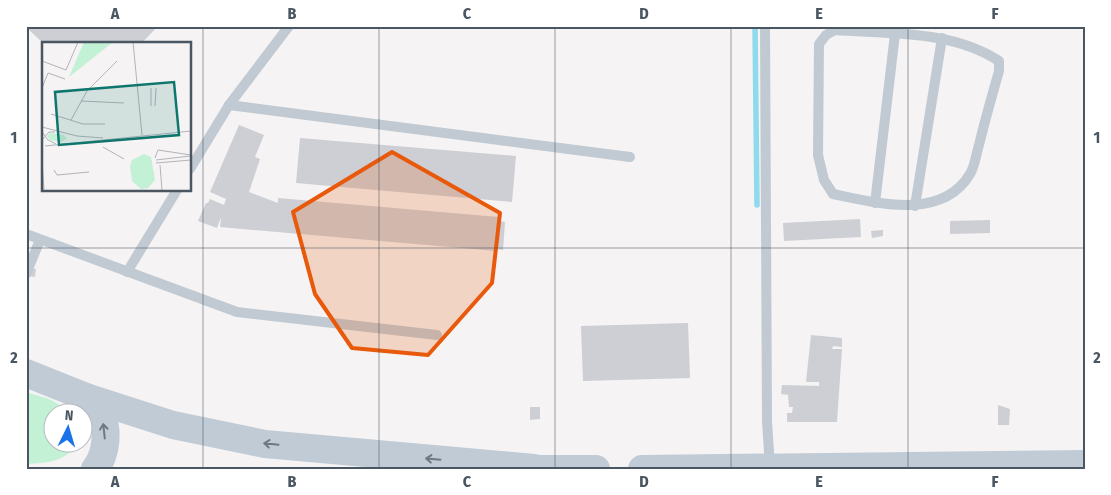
<svg xmlns="http://www.w3.org/2000/svg" width="1111" height="495" font-family="'Fira Sans Condensed',sans-serif">
	<rect width="100%" height="100%" fill="#f5f3f3"/>
	<path fill="#c3f1d5" d="M26 392 49 399 73 412H52V442L77 443C67 462 46 463 26 464Z"/>
	<g fill="none" stroke-linecap="round" stroke-linejoin="round">
		<polyline stroke="#90daee" stroke-width="5.5" points="755,26 757,205"/>
	</g>
	<g fill="#cdcfd5">
		<polygon points="30,26 158,26 141,44 44,44 27,28"/>
		<polygon points="239,125 264,135 255,157 260,159 249,192 278,203 278,198 499,217 498,221 505,222 503,250 496,249 496,251 220,227 221,217 217,228 198,221 206,203 208,203 210,199 224,205 226,199 210,192"/>
		<polygon points="300,138 516,156 512,202 296,183"/>
		<polygon points="860,219 861,237 784,241 783,223"/>
		<polygon points="990,220 990,233 950,234 950,221"/>
		<polygon points="883,230 883,236 872,238 871,231"/>
		<polygon points="30,268 36,269 35,277 28,276"/>
		<polygon points="688,323 690,378 583,381 581,326"/>
		<polygon points="811,335 842,338 842,347 833,346 832,349 842,349 837,422 787,422 787,413 792,413 793,407 789,407 788,395 781,394 782,385 819,386 819,382 806,382"/>
		<polygon points="998,405 1010,409 1009,425 998,425"/>
		<polygon points="530,407 540,407 540,419 530,420"/>
	</g>
	<g fill="none" stroke-linecap="round" stroke-linejoin="round">
		<g stroke="#c1cad2" stroke-width="10">
			<polyline points="765,26 767,421 770,468"/>
			<path d="M835 30C889 34 952 30 999 61V71C992 96 985 120 979 145 976 154 975 166 970 174 942 221 876 203 833 194L824 180 818 155 819 44 826 35Z"/>
			<polyline points="229,105 630,157"/>
			<polyline points="190,169 229,105 289,26"/>
			<polyline points="875,203 895,34"/>
			<polyline points="915,206 942,38"/>
			<polyline points="26,234 237,312 437,335"/>
			<polyline points="127,272 177,190"/>
			<polyline points="26,274 40,240"/>
		</g>
		<g stroke="#c1cbd6" stroke-width="28">
			<polyline points="26,373 86,397 173,425 265,444 534,468"/>
			<path d="M86 397C90 401 97 406 100 411 109 428 107 454 95 469"/>
			<polyline points="516,469 596,469"/>
			<polyline points="642,469 1085,464"/>
		</g>
	</g>
	<defs><path id="oneway-shaft" d="M-6 0H5M1.5-3L5.5 0L1.5 3" fill="none" stroke-width="1.6" stroke-linecap="round" stroke-linejoin="round" transform="scale(1.25)"/></defs>
	<g stroke="#6e7984">
		<use href="#oneway-shaft" transform="translate(104 431) rotate(-96)"/>
		<use href="#oneway-shaft" transform="translate(271 444) rotate(-174)"/>
		<use href="#oneway-shaft" transform="translate(433 459) rotate(-175)"/>
	</g>
	<path fill="#e8590c" fill-opacity="0.2" stroke="#e8590c" stroke-width="4" stroke-linejoin="round" d="M392 152 500 213 492 283 428 355 352 348 315 294 293 212Z"/>
	<path fill="none" stroke="#4a5661" stroke-width="1" stroke-opacity="0.55" d="M203 26V469M379 26V469M555 26V469M731 26V469M908 26V469M26 248H1085"/>
	<g transform="translate(42 42)">
		<rect width="149" height="149" fill="#f5f3f3"/>
		<path d="M42 0H71L27 35ZM8 91 22 93 25 97 18 100 8 98 5 94ZM102 112 109 115 113 138 106 146 99 147 90 139 88 124 90 118Z" fill="#c3f1d5"/>
		<path fill="none" stroke="#b1b4b9" stroke-width="1" d="M91 0 100 93M0 19 24 28 36 0M0 46 6 31 23 37M39 59 82 61M109 64V46M113 64 114 46M9 72 41 82H63M29 78 45 49 75 19M0 85 35 94 61 96M0 90 6 98 14 102M0 98 7 90H13M3 104 149 89M61 105 82 117M113 116 116 108 149 113M114 118 148 114M0 120 2 148M114 121 149 118M118 123 120 148M12 128 15 133 47 130"/>
		<path fill="#0f766e" fill-opacity="0.15" stroke="#0f766e" stroke-width="2.5" d="M132 40 137 93 17 103 13 50Z"/>
		<rect width="149" height="149" fill="none" stroke="#4a5661" stroke-width="2.5"/>
	</g>
	<rect width="1111" height="495" fill="none" stroke="#ffffff" stroke-width="55"/>
	<g transform="translate(68 428) rotate(5)"><circle r="24" fill="#ffffff" stroke="#b7bbc0"/>
	<path d="M0-4L9 19L0 12L-9 19Z" fill="#1a73e8"/>
	<text y="-8" font-size="14" font-weight="bold" text-anchor="middle" fill="#4a5661">N</text>
	</g>
	<rect x="28" y="28" width="1056" height="440" fill="none" stroke="#4a5661" stroke-width="2"/>
	<g font-size="16" text-anchor="middle" font-weight="bold" fill="#4a5661">
		<text x="115" y="19">A</text>
		<text x="292" y="19">B</text>
		<text x="467" y="19">C</text>
		<text x="644" y="19">D</text>
		<text x="819" y="19">E</text>
		<text x="995" y="19">F</text>
		<text x="14" y="143">1</text>
		<text x="1097" y="143">1</text>
		<text x="14" y="363">2</text>
		<text x="1097" y="363">2</text>
		<text x="115" y="487">A</text>
		<text x="292" y="487">B</text>
		<text x="467" y="487">C</text>
		<text x="644" y="487">D</text>
		<text x="819" y="487">E</text>
		<text x="995" y="487">F</text>
	</g>
</svg>
